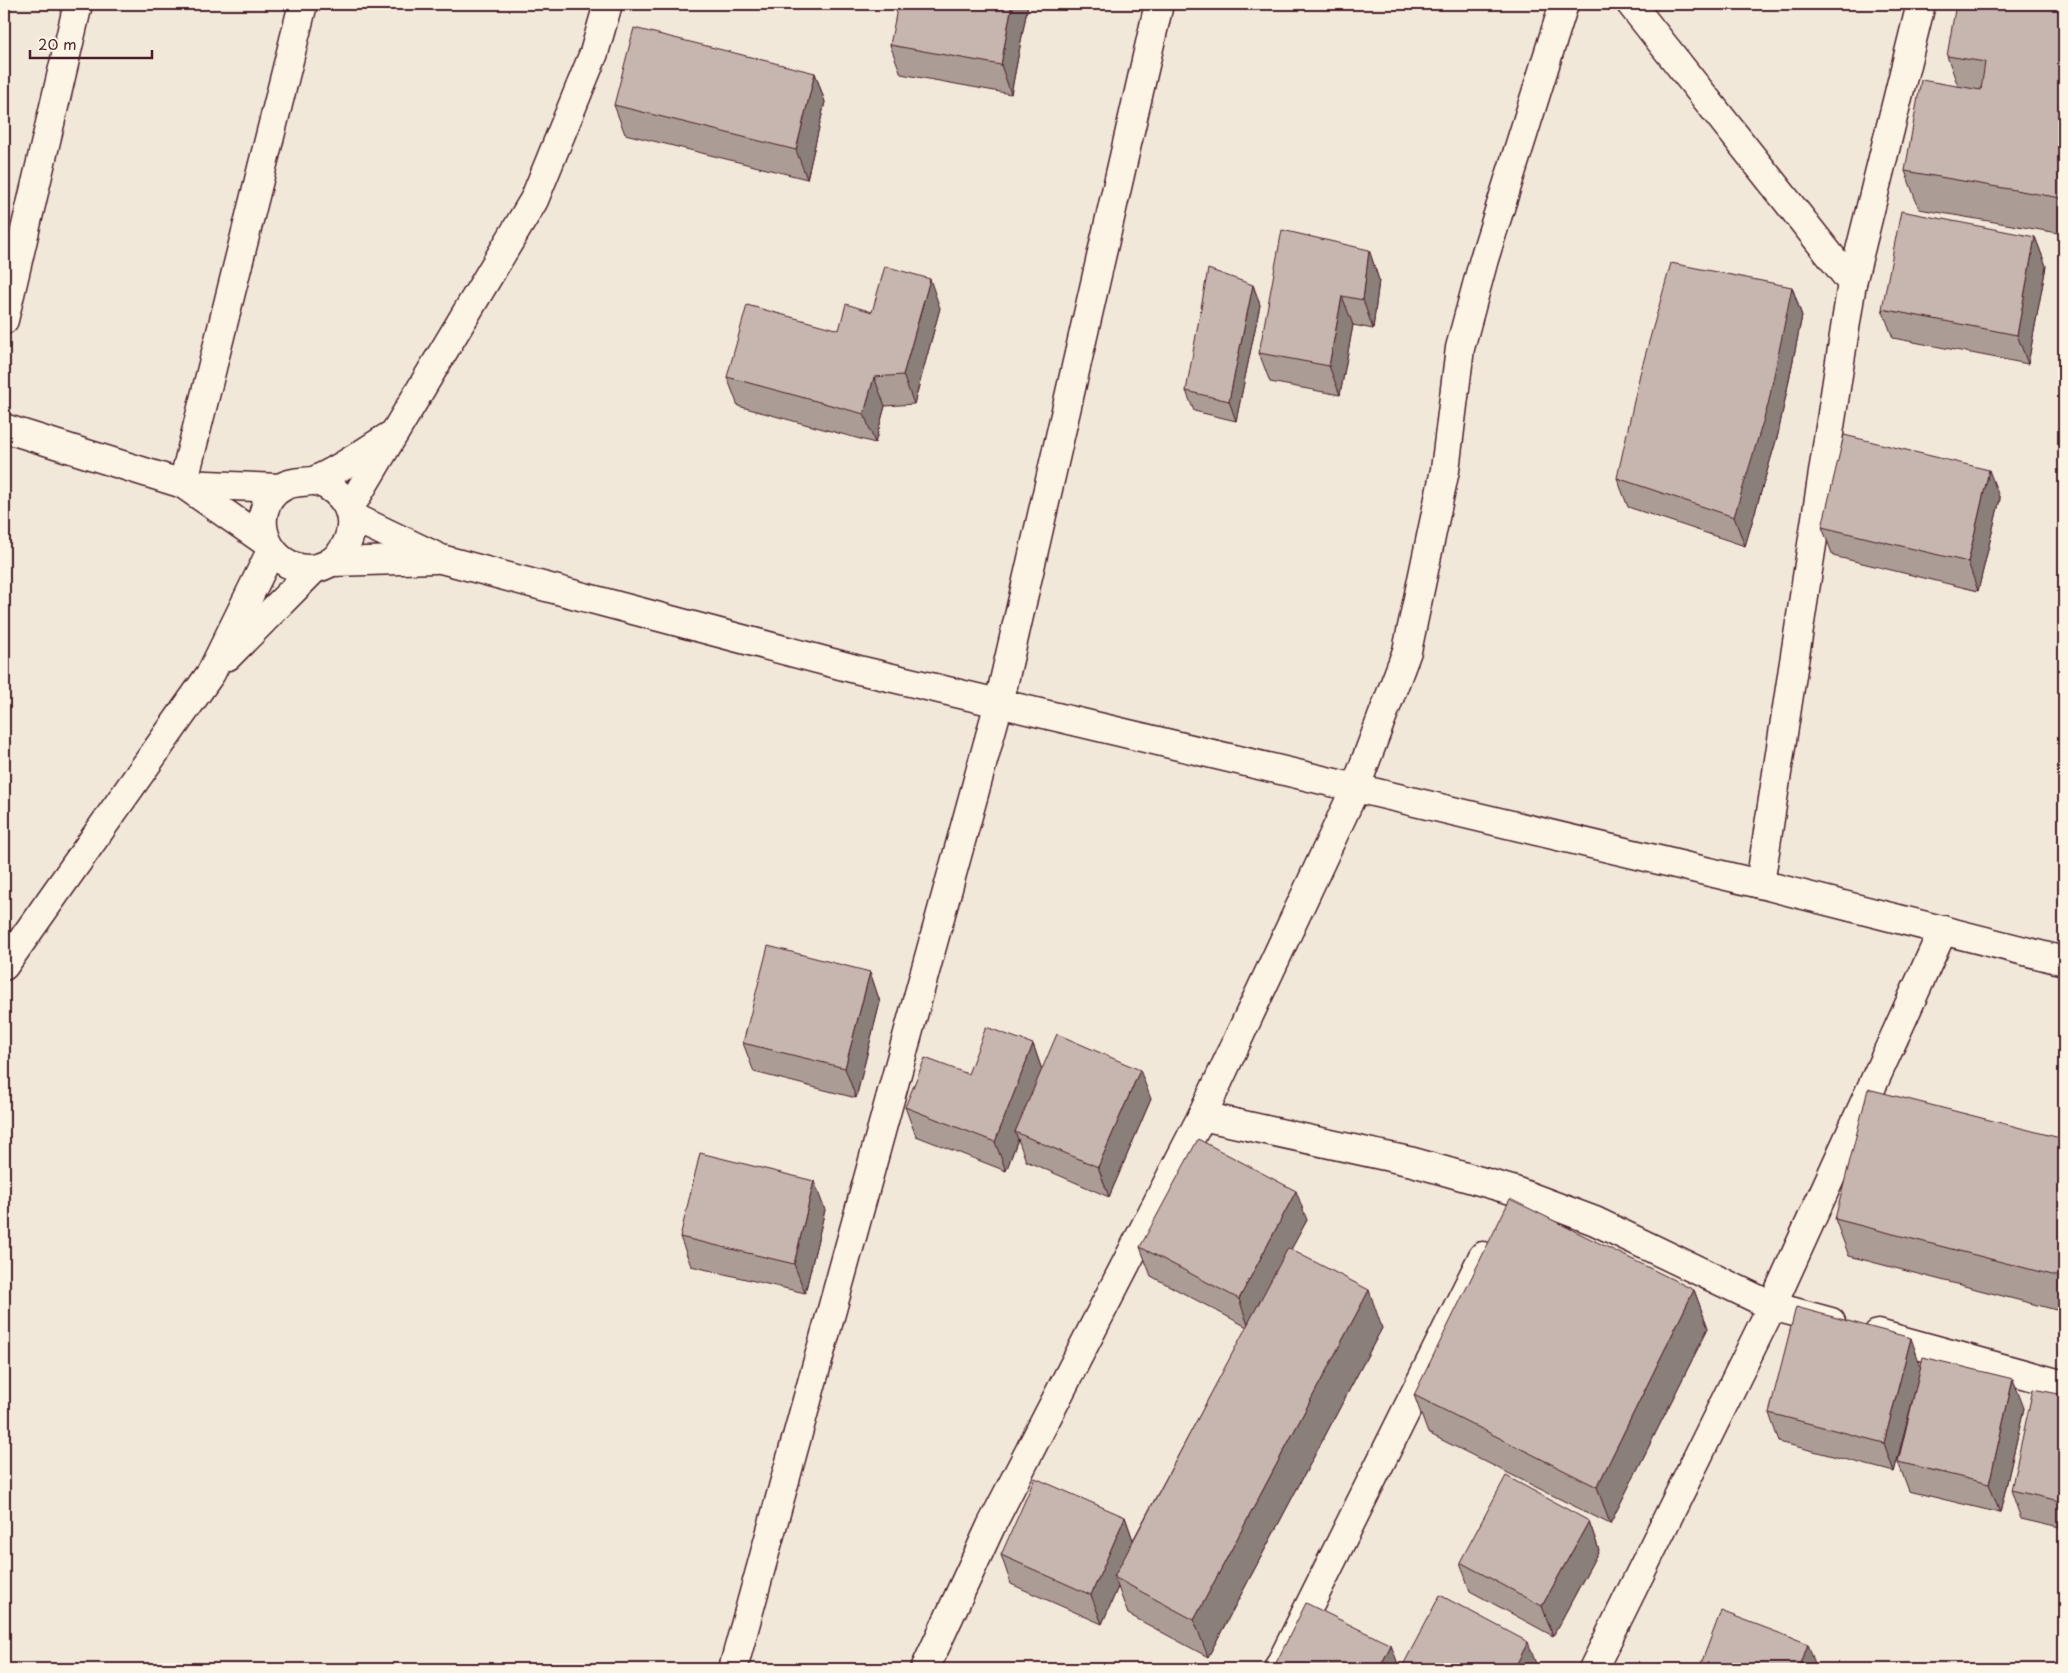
<svg xmlns="http://www.w3.org/2000/svg" width="2068" height="1673" font-family="'Playpen Sans',sans-serif">
	<rect width="100%" height="100%" fill="#f1e8da"/>
	<filter id="ink" filterUnits="userSpaceOnUse"><feTurbulence type="fractalNoise" baseFrequency=".02" numOctaves="2"/><feDisplacementMap in="SourceGraphic" scale="10" xChannelSelector="R" yChannelSelector="G"/><feConvolveMatrix kernelMatrix="1 2 1 2 8 2 1 2 1" color-interpolation-filters="sRGB"/></filter>
	<g filter="url(#ink)">
		<g fill="none" stroke-linecap="round" stroke-linejoin="round">
			<defs>
				<g id="minor">
					<polyline points="1631,4 1852,283"/>
					<polyline points="4,320 78,4"/>
					<polyline points="4,428 183,484 281,488"/>
					<path d="M317 481C382 506 343 585 293 566 261 554 250 507 282 487 296 479 309 484 318 479 343 468 367 450 390 436"/>
					<polyline points="183,484 303,4"/>
					<polyline points="183,484 266,542"/>
					<polyline points="349,509 534,200 594,53 608,4"/>
					<polyline points="351,516 441,559 859,670 1760,884 2064,961"/>
					<polyline points="332,562 435,559"/>
					<polyline points="228,656 314,569"/>
					<polyline points="1760,884 1852,283 1921,4"/>
					<polyline points="4,966 211,673 271,551"/>
					<polyline points="1202,1116 1413,1162 1515,1191 1595,1221 1772,1306 1831,1322"/>
					<polyline points="1878,1334 2064,1385"/>
					<polyline points="733,1669 999,703 1159,4"/>
					<polyline points="925,1669 991,1526 1202,1116 1355,789 1407,651 1445,470 1460,348 1484,259 1564,4"/>
					<polyline points="1278,1669 1483,1256"/>
					<polyline points="1593,1669 1772,1306 1943,930"/>
				</g>
			</defs>
			<use href="#minor" stroke="#4a1f2b" stroke-width="31"/>
			<use href="#minor" stroke="#fcf5e5" stroke-width="28"/>
		</g>
		<g fill="#ab9d96" stroke="#4a1f2b">
			<polygon points="1028,4 1011,94 901,74 890,45"/>
			<polygon points="2064,4 2064,234 1919,209 1905,171 1958,86 1947,56"/>
			<polygon points="815,73 825,102 807,179 625,134 614,105"/>
			<polygon points="2035,237 2046,266 2028,364 1893,338 1882,309"/>
			<polygon points="1369,250 1379,280 1373,329 1353,325 1340,395 1270,382 1259,353"/>
			<polygon points="1253,285 1260,305 1236,421 1194,411 1186,391"/>
			<polygon points="1792,287 1802,316 1778,434 1745,546 1628,507 1617,478"/>
			<polygon points="940,308 914,404 885,406 875,443 738,406 727,377 839,330 872,312"/>
			<polygon points="2064,312 2064,347 2059,334"/>
			<polygon points="2000,499 1978,591 1833,556 1822,527"/>
			<polygon points="870,972 880,1002 856,1098 754,1072 743,1043"/>
			<polygon points="1033,1044 1042,1070 1151,1099 1109,1197 1026,1161 1018,1139 1006,1171 916,1136 905,1107 968,1074"/>
			<polygon points="2064,1139 2064,1312 1849,1256 1835,1219"/>
			<polygon points="825,1210 805,1293 691,1266 680,1237"/>
			<polygon points="1307,1220 1291,1249 1382,1328 1208,1657 1128,1614 1118,1587 1102,1624 1011,1584 1001,1555 1125,1517 1133,1540 1247,1327 1151,1276 1140,1247"/>
			<polygon points="1694,1290 1708,1328 1610,1524 1428,1433 1414,1395"/>
			<polygon points="1921,1365 2024,1408 2000,1513 1909,1491 1898,1462 1910,1410 1894,1472 1779,1442 1769,1413"/>
			<polygon points="2064,1395 2064,1529 2021,1519 2011,1490"/>
			<polygon points="1589,1521 1599,1550 1553,1636 1470,1591 1460,1562"/>
		</g>
		<g fill="#8b7f7a" stroke="#4a1f2b">
			<polygon points="1012,4 1028,4 1011,94 1001,65"/>
			<polygon points="815,73 825,102 807,179 796,150"/>
			<polygon points="2064,180 2064,206 2061,198"/>
			<polygon points="2035,237 2046,266 2028,364 2017,335"/>
			<polygon points="1369,250 1379,280 1373,329 1363,300"/>
			<polygon points="930,279 940,308 914,404 903,375"/>
			<polygon points="1253,285 1260,305 1236,421 1229,401"/>
			<polygon points="1792,287 1802,316 1778,434 1745,546 1734,517"/>
			<polygon points="1342,296 1353,325 1340,395 1329,366"/>
			<polygon points="874,377 885,406 875,443 864,414"/>
			<polygon points="1989,470 2000,499 1978,591 1968,562"/>
			<polygon points="870,972 880,1002 856,1098 845,1068"/>
			<polygon points="1033,1044 1043,1073 1015,1132 1018,1139 1006,1171 995,1142"/>
			<polygon points="1140,1070 1151,1099 1109,1197 1098,1167"/>
			<polygon points="814,1181 825,1210 805,1293 794,1264"/>
			<polygon points="1296,1191 1307,1220 1249,1328 1239,1299"/>
			<polygon points="1369,1290 1382,1328 1208,1657 1194,1620"/>
			<polygon points="1694,1290 1708,1328 1610,1524 1597,1487"/>
			<polygon points="1911,1338 1921,1367 1894,1472 1884,1443"/>
			<polygon points="2013,1379 2024,1408 2000,1513 1989,1484"/>
			<polygon points="1125,1517 1135,1546 1114,1577 1118,1587 1102,1624 1091,1595"/>
			<polygon points="1589,1521 1599,1550 1553,1636 1542,1606"/>
			<polygon points="1528,1642 1538,1669 1514,1669"/>
			<polygon points="1808,1644 1817,1669 1799,1669"/>
			<polygon points="1391,1645 1400,1669 1379,1669"/>
		</g>
		<g fill="#c7b6af" stroke="#4a1f2b">
			<polygon points="898,4 1012,4 1001,65 890,45"/>
			<polygon points="1956,4 2064,4 2064,180 2061,198 1905,171 1921,80 1981,90 1985,62 1947,56"/>
			<polygon points="634,28 815,73 796,150 614,105"/>
			<polygon points="1901,211 2035,237 2017,335 1882,309"/>
			<polygon points="1282,230 1369,250 1363,300 1342,296 1329,366 1259,353"/>
			<polygon points="1671,263 1792,287 1768,405 1734,517 1617,478 1640,374"/>
			<polygon points="885,266 930,279 903,375 874,377 864,414 727,377 747,305 839,330 846,304 872,312"/>
			<polygon points="1208,269 1253,285 1229,401 1186,391"/>
			<polygon points="2064,312 2064,335 2059,334"/>
			<polygon points="1844,435 1989,470 1968,562 1822,527"/>
			<polygon points="768,946 870,972 845,1068 743,1043"/>
			<polygon points="986,1027 1033,1044 995,1142 905,1107 925,1058 968,1074"/>
			<polygon points="1057,1034 1140,1070 1098,1167 1015,1132"/>
			<polygon points="1868,1089 2064,1139 2064,1278 1835,1219"/>
			<polygon points="1198,1139 1296,1191 1239,1299 1140,1247"/>
			<polygon points="700,1153 814,1181 794,1264 680,1237"/>
			<polygon points="1510,1199 1694,1290 1597,1487 1414,1395"/>
			<polygon points="1288,1248 1369,1290 1194,1620 1114,1577"/>
			<polygon points="1796,1307 1911,1338 1884,1443 1769,1413"/>
			<polygon points="1923,1357 2013,1379 1989,1484 1898,1462"/>
			<polygon points="2033,1389 2064,1395 2064,1502 2011,1490"/>
			<polygon points="1506,1476 1589,1521 1542,1606 1460,1562"/>
			<polygon points="1035,1478 1125,1517 1091,1595 1001,1555"/>
			<polygon points="1440,1595 1528,1642 1514,1669 1401,1669"/>
			<polygon points="1306,1603 1391,1645 1379,1669 1273,1669"/>
			<polygon points="1721,1611 1808,1644 1799,1669 1699,1669"/>
		</g>
	</g>
	<rect width="2068" height="1673" fill="none" stroke="#fcf5e5" stroke-width="20"/>
	<rect x="10" y="10" width="2048" height="1653" fill="none" stroke="#4a1f2b" stroke-width="2" filter="url(#ink)"/>
	<path d="M30 50v8h122v-8" fill="none" stroke="#4a1f2b" stroke-width="2.5"/>
	<text x="38" y="50" font-size="15" fill="#4a1f2b" stroke="#fcf5e5" stroke-width="4" paint-order="stroke">20 m</text>
</svg>
